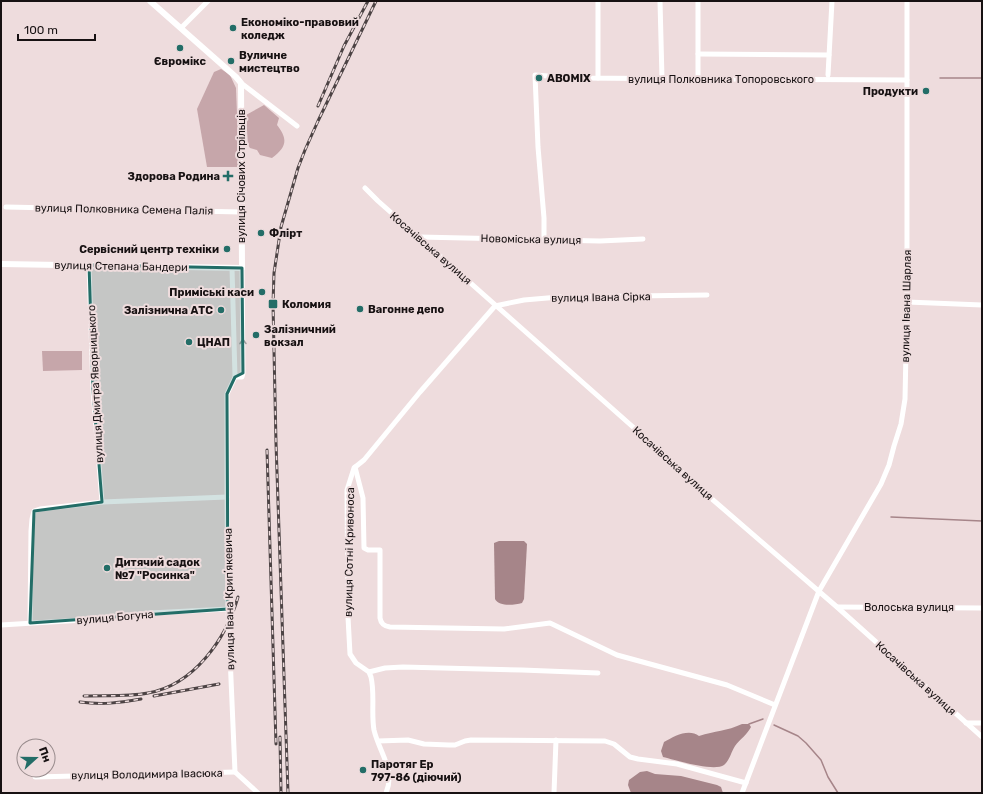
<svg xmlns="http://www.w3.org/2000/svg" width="983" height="794" font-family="Rubik,sans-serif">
	<rect width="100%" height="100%" fill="#eedcdd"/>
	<g fill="#c6a6aa">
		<polygon points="221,69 230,75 236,88 239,167 207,167 197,109 214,72"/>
		<path d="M264 105 279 118 277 125C288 139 287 147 272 158L260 155 257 150 250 148 248 145 246 115Z"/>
		<polygon points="42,351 82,351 82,370 43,371"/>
	</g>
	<g fill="#a68589">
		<path d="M499 541H524L527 544 524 599 522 603C514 605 499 607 495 599L494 543Z"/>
		<path d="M742 724H749L751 727C747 735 740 739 735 746 731 752 730 760 724 765 714 772 675 760 663 757L661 751 664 742C674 736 689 728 699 736 715 731 727 731 742 724Z"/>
		<polygon points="647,771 655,774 681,776 717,785 721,787 723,793 631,793 628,785 629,780 640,772"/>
	</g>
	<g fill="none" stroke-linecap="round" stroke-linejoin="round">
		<g stroke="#a68589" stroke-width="1.5">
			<polyline points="940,78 982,78"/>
			<polyline points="891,517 982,521"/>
			<polyline points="749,724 763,719"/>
			<polyline points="774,725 798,736 806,743 821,760 828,777 838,793"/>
		</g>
		<g stroke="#fff" stroke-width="5">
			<polyline points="598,1 598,78"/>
			<polyline points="660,1 662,79"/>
			<polyline points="181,28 208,1"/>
			<polyline points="698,54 829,55"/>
			<polyline points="828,75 832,1"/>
			<polyline points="698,78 698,1"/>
			<polyline points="241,83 297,126"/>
			<polyline points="365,188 378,201 642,435 705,493 837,607 982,737"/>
			<polyline points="6,207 241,212"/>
			<polyline points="419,237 600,241 643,239"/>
			<polyline points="544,239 544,218 538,147 535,75 574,78 907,80"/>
			<polyline points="89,265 93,390 102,502"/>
			<polyline points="232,268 235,377 227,394 227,497 228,609 235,772 258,793"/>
			<polyline points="907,302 982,305"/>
			<polyline points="495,306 524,300 559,297 707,295"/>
			<polyline points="235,377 242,377 243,373 242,268"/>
			<path d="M355 467 363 498 364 548 368 550H380V618C381 624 384 626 390 627L504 629 550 623 617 655 727 685 775 705"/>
			<polyline points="837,607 982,608"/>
			<polyline points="30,623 31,531 32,519 34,511 40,509 102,502 227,497"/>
			<polyline points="1,625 83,620 150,613 228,609"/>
			<polyline points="369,672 385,668 403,667 522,670 598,673"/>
			<polyline points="966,723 982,723"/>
			<polyline points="378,741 408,740 424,744 449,745 455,745 465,741 471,740 605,741 614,744 630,757 638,759 677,764 746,783"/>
			<polyline points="35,777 235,772"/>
			<path d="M386 793C396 770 379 752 374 730 371 713 375 694 371 677L369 672 356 663 350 654 348 617 347 490 354 468 364 460 420 392 495 306"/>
			<polyline points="554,793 556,740"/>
			<polyline points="742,793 819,591 881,484 889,465 894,446 901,424 905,399 907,302 907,1"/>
		</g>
		<polyline stroke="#fff" stroke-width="6" points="1,264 242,268 241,83 236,77 150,1"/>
		<defs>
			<g id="rail">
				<polyline points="318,106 344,46 368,1"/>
				<polyline points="267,450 276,744"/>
				<path d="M84 696C105 695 127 697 148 693 194 685 226 639 238 597"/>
				<polyline points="154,696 219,684"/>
				<path d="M80 702C102 705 118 703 141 699"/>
				<polyline points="280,737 281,793"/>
				<polyline points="288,793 276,443 273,304 274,273 281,227 298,168 305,150 318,121 376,1"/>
			</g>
		</defs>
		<use href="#rail" stroke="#4c4344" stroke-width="3"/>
		<use href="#rail" stroke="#eedcdd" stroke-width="1.5" stroke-dasharray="4.5" stroke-linecap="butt"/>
	</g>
	<defs><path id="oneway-shaft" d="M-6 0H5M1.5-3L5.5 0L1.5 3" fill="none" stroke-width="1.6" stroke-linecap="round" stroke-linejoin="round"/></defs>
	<use stroke="#a2a0a0" href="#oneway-shaft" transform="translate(243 345) rotate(-91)"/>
	<path fill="#236d67" fill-opacity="0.2" stroke="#236d67" stroke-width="3" stroke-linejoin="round" d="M89 265 242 268 243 373 235 377 227 394 228 609 30 623 34 511 102 502 93 390Z"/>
	<g fill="#236d67" stroke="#eedcdd" stroke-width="1.5">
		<circle cx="233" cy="28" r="4"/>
		<circle cx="180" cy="48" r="4"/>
		<circle cx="231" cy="61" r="4"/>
		<circle cx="539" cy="78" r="4"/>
		<circle cx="926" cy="91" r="4"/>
		<path d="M226 170h4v4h4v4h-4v4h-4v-4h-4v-4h4z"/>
		<circle cx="261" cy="233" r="4"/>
		<circle cx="227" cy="249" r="4"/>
		<circle cx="262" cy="292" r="4"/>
		<rect x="268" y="299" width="10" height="10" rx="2"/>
		<circle cx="360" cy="309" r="4"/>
		<circle cx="221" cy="310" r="4"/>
		<circle cx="256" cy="335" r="4"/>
		<circle cx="189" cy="342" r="4"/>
		<circle cx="107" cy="568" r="4"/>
		<circle cx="363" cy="770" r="4"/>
	</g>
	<g text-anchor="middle" stroke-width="4" stroke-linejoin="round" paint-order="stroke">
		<g font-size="11" font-weight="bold" fill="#171112" stroke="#eedcdd" text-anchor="start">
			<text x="241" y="26">Економіко-правовий<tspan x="241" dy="13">коледж</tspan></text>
			<text x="239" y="59">Вуличне<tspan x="239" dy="13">мистецтво</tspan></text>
			<text x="180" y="65" text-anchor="middle">Євромікс</text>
			<text x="547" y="82">ABOMIX</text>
			<text x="918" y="95" text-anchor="end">Продукти</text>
			<text x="220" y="180" text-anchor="end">Здорова Родина</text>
			<text x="269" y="237">Флірт</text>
			<text x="219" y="253" text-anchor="end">Сервісний центр техніки</text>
			<text x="254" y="296" text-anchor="end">Приміські каси</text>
			<text x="282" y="308">Коломия</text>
			<text x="368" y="313">Вагонне депо</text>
			<text x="213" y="314" text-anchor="end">Залізнична АТС</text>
			<text x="264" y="333">Залізничний<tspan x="264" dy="13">вокзал</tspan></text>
			<text x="197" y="346">ЦНАП</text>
			<text x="115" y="566">Дитячий садок<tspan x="115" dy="13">№7 "Росинка"</tspan></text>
			<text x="371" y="768">Паротяг Ер<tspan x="371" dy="13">797-86 (діючий)</tspan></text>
		</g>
		<g font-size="11" fill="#171112" stroke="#eedcdd">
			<text x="721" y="83">вулиця Полковника Топоровського</text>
			<text transform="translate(241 176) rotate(-90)" y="4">вулиця Січових Стрільців</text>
			<text transform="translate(124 209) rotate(1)" y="4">вулиця Полковника Семена Палія</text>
			<text transform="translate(531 239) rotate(1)" y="4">Новоміська вулиця</text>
			<text transform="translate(431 248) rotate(41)" y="4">Косачівська вулиця</text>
			<text transform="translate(121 266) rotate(1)" y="4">вулиця Степана Бандери</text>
			<text transform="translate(601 297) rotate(-1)" y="4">вулиця Івана Сірка</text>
			<text transform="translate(906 306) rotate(-89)" y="4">вулиця Івана Шарлая</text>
			<text transform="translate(95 384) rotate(-93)" y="4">вулиця Дмитра Яворницького</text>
			<text transform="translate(673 463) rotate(42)" y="4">Косачівська вулиця</text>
			<text transform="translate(349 552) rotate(-89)" y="4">вулиця Сотні Кривоноса</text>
			<text transform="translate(229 599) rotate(-91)" y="4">вулиця Івана Крипʼякевича</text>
			<text x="909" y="611">Волоська вулиця</text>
			<text transform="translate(115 617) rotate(-5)" y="4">вулиця Богуна</text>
			<text transform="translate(916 678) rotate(42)" y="4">Косачівська вулиця</text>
			<text transform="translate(147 774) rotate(-1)" y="4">вулиця Володимира Івасюка</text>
		</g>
	</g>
	<rect width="983" height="794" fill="none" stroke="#171112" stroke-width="4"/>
	<g transform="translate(36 758) rotate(69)"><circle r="19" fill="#eedcdd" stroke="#988b8c"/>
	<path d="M0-3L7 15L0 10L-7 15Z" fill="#236d67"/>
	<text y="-6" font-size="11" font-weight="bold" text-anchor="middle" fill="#171112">Пн</text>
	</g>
	<path d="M18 34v6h77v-6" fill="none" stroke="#171112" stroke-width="2"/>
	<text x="24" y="34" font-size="12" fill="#171112" stroke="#eedcdd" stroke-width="3" paint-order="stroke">100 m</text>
</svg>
